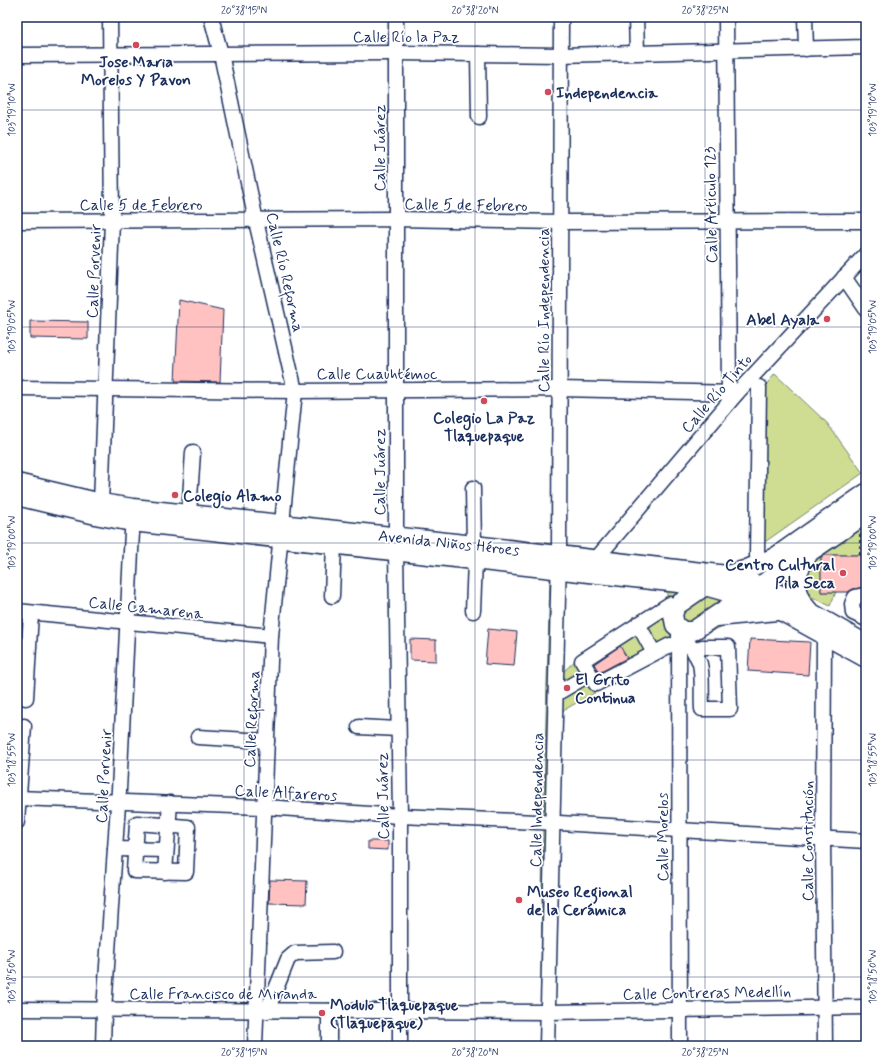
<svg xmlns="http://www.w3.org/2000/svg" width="883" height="1063" font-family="Mynerve,sans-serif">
	<rect width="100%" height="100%" fill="#fff"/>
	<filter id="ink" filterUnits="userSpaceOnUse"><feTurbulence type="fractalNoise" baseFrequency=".025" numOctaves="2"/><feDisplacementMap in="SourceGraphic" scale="8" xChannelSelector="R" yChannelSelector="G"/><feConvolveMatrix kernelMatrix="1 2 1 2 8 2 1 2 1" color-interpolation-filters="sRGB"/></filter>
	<g filter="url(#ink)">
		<g fill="#cedd91" stroke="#748678">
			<polygon points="775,374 827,423 863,473 762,544 763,388"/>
			<polygon points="866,524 866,555 821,555 821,592 836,592 830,606 810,596 804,582 811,561"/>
			<polygon points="550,576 565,578 563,672 581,655 667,601 667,591 712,594 725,599 727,624 668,652 562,711 554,1046 540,1046 543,822"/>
		</g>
		<g fill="#ffc2c0" stroke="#1b2f5e">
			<polygon points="179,300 223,310 220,382 175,381"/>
			<polygon points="30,321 88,322 88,339 30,338"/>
			<polygon points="824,555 866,555 866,587 853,589 848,592 821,592 821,557"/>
			<polygon points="488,629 517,632 514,666 485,664"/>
			<polygon points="410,639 436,640 436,661 410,660"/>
			<polygon points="750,639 810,642 808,675 748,671"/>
			<polygon points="620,646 627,658 599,673 594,664"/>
			<polygon points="368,841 388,841 388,850 368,849"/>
			<polygon points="270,880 307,881 306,904 269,903"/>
		</g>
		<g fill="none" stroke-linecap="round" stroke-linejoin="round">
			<defs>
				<g id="minor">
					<polyline points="211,17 221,54 256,221 295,391 271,636 255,1046"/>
					<polyline points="396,17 396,551 400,816 400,1046"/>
					<polyline points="636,17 637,52"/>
					<polyline points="726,17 729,393"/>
					<polyline points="805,17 806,49"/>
					<polyline points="478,54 479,117"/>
					<polyline points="17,55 396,53 561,55 866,47"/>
					<polyline points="17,221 396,219 560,222 866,221"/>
					<polyline points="844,277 866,309"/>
					<polyline points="17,388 295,391 560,389 737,393"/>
					<polyline points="473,488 474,545"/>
					<polyline points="101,503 112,221 110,17"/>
					<polyline points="189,514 193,452"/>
					<polyline points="757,556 759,387"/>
					<polyline points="596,559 737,393 866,254"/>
					<polyline points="332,596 334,544"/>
					<polyline points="866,596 864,595 855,597 852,604 853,613 866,619"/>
					<polyline points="670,604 582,661 596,684 670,645"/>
					<polyline points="17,611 271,636"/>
					<polyline points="473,611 475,560"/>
					<polyline points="638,624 654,653"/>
					<polyline points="679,629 680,1046"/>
					<path d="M679 629C684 637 698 656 700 664 703 676 701 696 702 709H730L728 647H702L695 654"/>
					<polyline points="824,636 823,838 825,1046"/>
					<polyline points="556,694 590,674"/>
					<polyline points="26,698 31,613"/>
					<polyline points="359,727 398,729"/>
					<polyline points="198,737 267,741"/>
					<polyline points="17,798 264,807 400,816 559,823 866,841"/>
					<polyline points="17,822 24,726"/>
					<polygon points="137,823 188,827 186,872 134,871"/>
					<polyline points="115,849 166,850"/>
					<polyline points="165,872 170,803"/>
					<polyline points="17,1009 548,1012 866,1007"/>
					<polyline points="267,1011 288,959 295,953 333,952"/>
					<polyline points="329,1011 329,1046"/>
					<polyline points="103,1046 104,1010 119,790 133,512"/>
					<polyline points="547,1046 559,555 561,17"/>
				</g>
				<g id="major">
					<polyline points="17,483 101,503 133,508 474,545 727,575 746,580 779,594 866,644"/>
					<polyline points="866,493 775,557 747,569 727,575 705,586 676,606 673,615 675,625 683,631 693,631 866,514"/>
					<polyline points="17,496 100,516 132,522 705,586 744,597 779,610 866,658"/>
					<path d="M808 555C793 576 791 591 809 611"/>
					<polyline points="717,617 777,611"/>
				</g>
			</defs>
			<use href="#minor" stroke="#1b2f5e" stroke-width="17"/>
			<use href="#major" stroke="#1b2f5e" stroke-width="21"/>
			<polyline stroke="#1b2f5e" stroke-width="2" stroke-dasharray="3 3" stroke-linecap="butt" points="860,534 860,555"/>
			<use href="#minor" stroke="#fff" stroke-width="14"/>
			<use href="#major" stroke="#fff" stroke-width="18"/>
		</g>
	</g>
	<path fill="none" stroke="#1b2f5e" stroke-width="1" stroke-opacity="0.45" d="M244 17V1046M475 17V1046M705 17V1046M17 110H866M17 327H866M17 543H866M17 760H866M17 977H866"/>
	<g fill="#d1495b" stroke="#fff" stroke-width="1.5">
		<circle cx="136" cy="45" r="4"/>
		<circle cx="548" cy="92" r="4"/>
		<circle cx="827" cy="319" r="4"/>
		<circle cx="484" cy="401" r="4"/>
		<circle cx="175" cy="495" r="4"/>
		<circle cx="843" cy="573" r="4"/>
		<circle cx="567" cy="688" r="4"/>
		<circle cx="519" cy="900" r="4"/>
		<circle cx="322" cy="1013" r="4"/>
	</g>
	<g text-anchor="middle" stroke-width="3.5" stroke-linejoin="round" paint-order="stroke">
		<g font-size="16" fill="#1b2f5e" stroke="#fff">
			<text x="406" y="42">Calle Río la Paz</text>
			<text transform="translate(379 148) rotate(-90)" y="6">Calle Juárez</text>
			<text x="141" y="210">Calle 5 de Febrero</text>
			<text transform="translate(466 204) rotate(1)" y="6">Calle 5 de Febrero</text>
			<text transform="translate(710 205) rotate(-91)" y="6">Calle Artículo 123</text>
			<text transform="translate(93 271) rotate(-88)" y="6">Calle Porvenir</text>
			<text transform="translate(286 272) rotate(77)" y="6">Calle Río Reforma</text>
			<text transform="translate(543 310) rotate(-90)" y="6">Calle Río Independencia</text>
			<text x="377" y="379">Calle Cuauhtémoc</text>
			<text transform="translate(716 393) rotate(-49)" y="6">Calle Río Tinto</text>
			<text transform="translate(379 472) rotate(-90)" y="6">Calle Juárez</text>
			<text transform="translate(449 542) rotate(6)" y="6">Avenida Niños Héroes</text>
			<text transform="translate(146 607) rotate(6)" y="6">Calle Camarena</text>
			<text transform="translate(251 719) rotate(-87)" y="6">Calle Reforma</text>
			<text transform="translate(103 776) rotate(-87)" y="6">Calle Porvenir</text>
			<text transform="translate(286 792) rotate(3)" y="6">Calle Alfareros</text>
			<text transform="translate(382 796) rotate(-91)" y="6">Calle Juárez</text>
			<text transform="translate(536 800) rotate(-89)" y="6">Calle Independencia</text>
			<text transform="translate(662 837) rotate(-90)" y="6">Calle Morelos</text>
			<text transform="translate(807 841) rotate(-90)" y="6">Calle Constitución</text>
			<text transform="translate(707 992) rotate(-1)" y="6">Calle Contreras Medellín</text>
			<text x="223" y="999">Calle Francisco de Miranda</text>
		</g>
		<g font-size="16" font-weight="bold" fill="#1b2f5e" stroke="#fff" text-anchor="start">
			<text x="136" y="67" text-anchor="middle">Jose Maria<tspan x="136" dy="18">Morelos Y Pavon</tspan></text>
			<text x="556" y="98">Independencia</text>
			<text x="819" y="325" text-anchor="end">Abel Ayala</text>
			<text x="484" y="423" text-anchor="middle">Colegio La Paz<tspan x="484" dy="18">Tlaquepaque</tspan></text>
			<text x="183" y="501">Colegio Alamo</text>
			<text x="835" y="570" text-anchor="end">Centro Cultural<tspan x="835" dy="18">Pila Seca</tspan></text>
			<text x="575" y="685">El Grito<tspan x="575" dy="18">Continua</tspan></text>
			<text x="527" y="897">Museo Regional<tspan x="527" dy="18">de la Cerámica</tspan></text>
			<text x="330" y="1010">Modulo Tlaquepaque<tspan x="330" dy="18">(Tlaquepaque)</tspan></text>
		</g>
	</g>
	<rect width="883" height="1063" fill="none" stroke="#fff" stroke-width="44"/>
	<rect x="22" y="22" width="839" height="1019" fill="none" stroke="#1b2f5e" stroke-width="1.5"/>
	<g font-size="10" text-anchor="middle" fill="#1b2f5e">
		<text x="244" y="14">20°38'15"N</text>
		<text x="475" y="14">20°38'20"N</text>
		<text x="705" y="14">20°38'25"N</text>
		<text transform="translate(872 110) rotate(-90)" y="4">103°19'10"W</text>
		<text transform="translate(11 110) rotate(-90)" y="4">103°19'10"W</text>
		<text transform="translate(872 327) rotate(-90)" y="4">103°19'05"W</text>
		<text transform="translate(11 327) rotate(-90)" y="4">103°19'05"W</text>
		<text transform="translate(872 543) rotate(-90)" y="4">103°19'00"W</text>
		<text transform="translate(11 543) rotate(-90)" y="4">103°19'00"W</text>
		<text transform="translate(872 760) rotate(-90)" y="4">103°18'55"W</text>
		<text transform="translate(11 760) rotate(-90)" y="4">103°18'55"W</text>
		<text transform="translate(872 977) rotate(-90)" y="4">103°18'50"W</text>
		<text transform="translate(11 977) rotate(-90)" y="4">103°18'50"W</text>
		<text x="244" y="1056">20°38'15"N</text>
		<text x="475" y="1056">20°38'20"N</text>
		<text x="705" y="1056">20°38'25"N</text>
	</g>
</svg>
